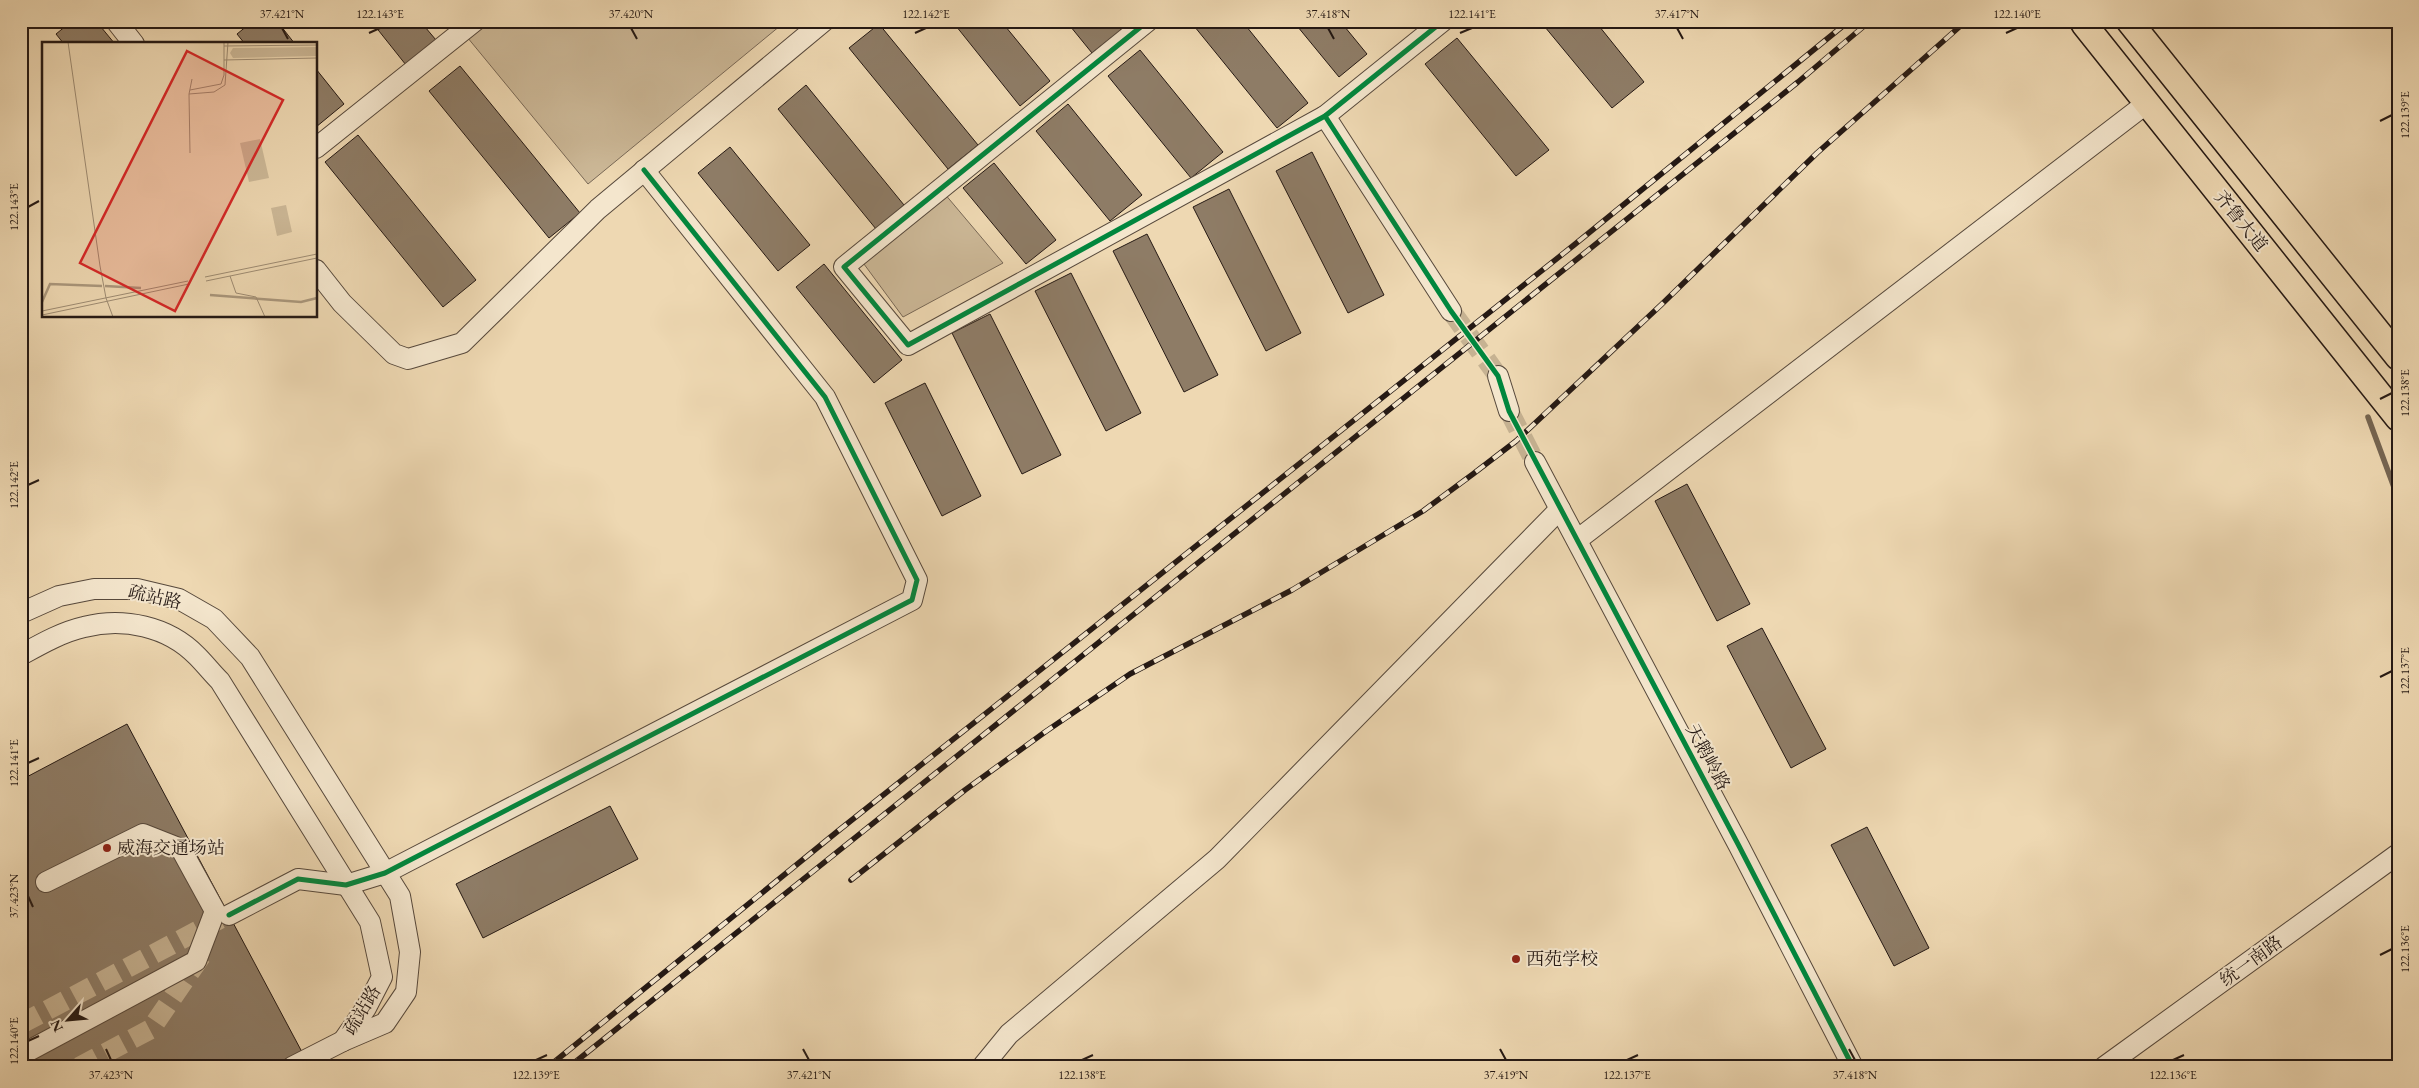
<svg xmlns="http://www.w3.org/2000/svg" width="2419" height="1088" font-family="'EB Garamond','Noto Serif SC',serif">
	<rect width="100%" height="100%" fill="#eed8b2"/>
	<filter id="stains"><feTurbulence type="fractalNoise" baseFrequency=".004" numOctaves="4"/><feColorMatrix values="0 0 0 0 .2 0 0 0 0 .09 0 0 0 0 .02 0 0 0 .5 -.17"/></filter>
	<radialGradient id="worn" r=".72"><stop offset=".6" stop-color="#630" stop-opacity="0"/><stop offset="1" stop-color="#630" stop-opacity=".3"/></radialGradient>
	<g fill="#ccb897" stroke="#786856">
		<polygon points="463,21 786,21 588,184 458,26"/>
		<polygon points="944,193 1003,263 903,317 861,260"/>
	</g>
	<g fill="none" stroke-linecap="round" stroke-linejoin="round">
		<polyline stroke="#756552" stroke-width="5.5" points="2368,417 2398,498"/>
	</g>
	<g fill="#8e7c66" stroke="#251914">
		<polygon points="72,21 96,21 115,44 64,44 56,34"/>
		<polygon points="253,21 277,21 295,44 245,44 237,34"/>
		<polygon points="371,21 420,21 436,40 406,65"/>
		<polygon points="952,21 1001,21 1050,81 1020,106"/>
		<polygon points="1066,21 1114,21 1121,30 1092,53"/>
		<polygon points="1190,21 1242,21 1308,103 1277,128"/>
		<polygon points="1293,21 1340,21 1367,54 1339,77"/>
		<polygon points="1540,21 1595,21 1644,82 1612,108"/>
		<polygon points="879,24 978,145 948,169 849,48"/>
		<polygon points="1457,38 1549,150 1516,176 1425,64"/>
		<polygon points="1140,50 1223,152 1191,178 1108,76"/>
		<polygon points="460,66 580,213 549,238 429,91"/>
		<polygon points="316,69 344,104 316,127"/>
		<polygon points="806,85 904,205 876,229 778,109"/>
		<polygon points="1068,104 1142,195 1110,221 1036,131"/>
		<polygon points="358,135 476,280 443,307 325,162"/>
		<polygon points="730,147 810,245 778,271 698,173"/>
		<polygon points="1312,152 1384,295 1348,313 1276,171"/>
		<polygon points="994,163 1056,240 1026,264 963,188"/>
		<polygon points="1229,189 1301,333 1266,351 1193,207"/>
		<polygon points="1147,234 1218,375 1184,392 1113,251"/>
		<polygon points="824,264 902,360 874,383 796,287"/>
		<polygon points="1071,273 1141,413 1106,431 1035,291"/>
		<polygon points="990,314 1061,455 1022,474 952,333"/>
		<polygon points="925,383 981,496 942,516 885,403"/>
		<polygon points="1687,484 1750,604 1717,621 1655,501"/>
		<polygon points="1762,628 1826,749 1791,768 1727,646"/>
		<polygon points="127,724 310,1067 21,1067 21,780"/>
		<polygon points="610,806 638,859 483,938 456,884"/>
		<polygon points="1867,827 1929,948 1894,966 1831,845"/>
	</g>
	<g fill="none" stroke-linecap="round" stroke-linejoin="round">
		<g stroke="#c6b292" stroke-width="20" stroke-dasharray="20 10" stroke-linecap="butt">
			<polyline points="1451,311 1498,376"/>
			<polyline points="1509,411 1535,462"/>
			<polyline points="21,1024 220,919"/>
			<polyline points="79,1067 151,1029 201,956"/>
		</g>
		<defs>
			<g id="minor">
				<polyline points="116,21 134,44"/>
				<polyline points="1148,21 844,267 908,345 1325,116 1443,21"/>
				<polyline points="1325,116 1451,311"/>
				<polyline points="316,148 475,21"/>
				<polyline points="316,270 342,303 394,354 408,359 462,343 598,209 824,21"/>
				<polyline points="1498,376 1509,411"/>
				<polyline points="1535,462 1739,846 1853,1067"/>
				<polyline points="1577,540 2147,103"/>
				<path d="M21 613 59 596 94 589H137L179 599 214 619 250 657 400 896 410 952 406 992 385 1023 343 1041 366 1008 382 977 370 922 220 681C212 673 205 664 197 656 168 626 123 617 84 627 62 632 41 644 21 655"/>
				<polyline points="229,915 298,879 346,885 385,873 912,600 917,580 825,397 644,170"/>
				<polyline points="21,1055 196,961 215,911 181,849 143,834 46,882"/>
				<polyline points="292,1067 343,1041"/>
				<polyline points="982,1067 1009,1034 1217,859 1560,509"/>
				<polyline points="2104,1067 2398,854"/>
			</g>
			<g id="major">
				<polyline points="2129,21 2398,357"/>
				<polyline points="2084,24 2398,418"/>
			</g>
		</defs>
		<use href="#minor" stroke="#57493c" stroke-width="22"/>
		<use href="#major" stroke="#251914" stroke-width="28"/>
		<use href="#minor" stroke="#f4e6cd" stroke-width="20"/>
		<use href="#major" stroke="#eed8b2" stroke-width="25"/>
		<defs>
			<g id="rail">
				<polyline points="851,880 965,790 1045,732 1130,674 1292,590 1423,511 1473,474 1516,441 1662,304 1817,153 1966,21"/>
				<polyline points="548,1067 838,831 1574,245 1849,21"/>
				<polyline points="569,1067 1798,82 1870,21"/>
			</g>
		</defs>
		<use href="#rail" stroke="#251914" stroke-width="5.5"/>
		<use href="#rail" stroke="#f4e6cd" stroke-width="4" stroke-dasharray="11" stroke-linecap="butt"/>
		<defs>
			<g id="cycleway">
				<polyline points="1148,21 844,267 908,345 1325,116 1443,21"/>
				<polyline points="1325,116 1451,311 1498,376 1509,411 1739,846 1853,1067"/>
				<polyline points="229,915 298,879 346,885 385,873 912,600 917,580 825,397 644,170"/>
			</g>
		</defs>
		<use href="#cycleway" stroke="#f4e6cd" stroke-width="8"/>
		<use href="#cycleway" stroke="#00873e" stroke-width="5"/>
	</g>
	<path fill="none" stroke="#251914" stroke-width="2" d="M282 28 288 39M631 28 637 39M1328 28 1334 39M1677 28 1683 39M369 33 380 28M915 33 926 28M1460 33 1472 28M2006 33 2017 28M2380 121 2392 115M28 207 39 201M2380 399 2392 393M28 485 39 480M2380 677 2392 671M28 763 39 758M28 896 33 907M2380 955 2392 949M28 1041 39 1036M106 1049 111 1060M803 1049 809 1060M1500 1049 1506 1060M1849 1049 1855 1060M536 1060 547 1055M1082 1060 1093 1055M1627 1060 1638 1055M2173 1060 2184 1055"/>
	<g fill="#8f2418" stroke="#f4e6cd" stroke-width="2">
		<circle cx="107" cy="848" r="5"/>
		<circle cx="1516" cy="959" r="5"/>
	</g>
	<g text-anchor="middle" stroke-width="4" stroke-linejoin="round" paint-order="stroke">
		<g font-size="18" fill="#251914" stroke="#f4e6cd">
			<text transform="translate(2241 221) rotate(51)" y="6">齐鲁大道</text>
			<text transform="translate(155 597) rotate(13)" y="6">疏站路</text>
			<text transform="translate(1708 757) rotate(62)" y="6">天鹅岭路</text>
			<text transform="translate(2251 961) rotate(-36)" y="6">统一南路</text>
			<text transform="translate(362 1010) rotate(-59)" y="6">疏站路</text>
		</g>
		<g font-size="18" fill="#251914" stroke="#f4e6cd" text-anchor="start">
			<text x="117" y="854">威海交通场站</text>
			<text x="1526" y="965">西苑学校</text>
		</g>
	</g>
	<g transform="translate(42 42)">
		<rect width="275" height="275" fill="#eed8b2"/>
		<path d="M275 5V14L191 16 188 11 191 6ZM218 97 227 136 207 140 198 101ZM244 163 250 190 235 194 229 166Z" fill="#ccb897"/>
		<path fill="none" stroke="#aa977c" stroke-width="2.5" d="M63 244 99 246M168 253 259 260 275 256M0 260 8 242 60 244"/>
		<path fill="none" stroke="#9e8c73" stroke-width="1" d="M26 0 58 224 64 256 71 275M182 4 275 3M182 18 275 16M148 48 179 42 182 33V0M147 52 172 50 183 43 186 0M148 111 147 52 150 37M188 234 194 251 214 255 223 275M163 235 275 212M164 239 275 216M0 269 146 239M0 273 147 242"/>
		<path fill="#d62828" fill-opacity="0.15" stroke="#d62828" stroke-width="2.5" d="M145 9 241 58 133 269 38 221Z"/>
		<rect width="275" height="275" fill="none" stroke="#251914" stroke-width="2.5"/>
	</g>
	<rect width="2419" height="1088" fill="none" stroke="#eed8b2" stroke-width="55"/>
	<g transform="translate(68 1020) rotate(243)" stroke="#f4e6cd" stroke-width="4" paint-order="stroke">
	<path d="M0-4L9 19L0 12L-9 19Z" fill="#251914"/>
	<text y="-8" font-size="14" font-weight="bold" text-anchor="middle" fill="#251914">N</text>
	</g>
	<rect x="28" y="28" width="2364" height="1032" fill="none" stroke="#251914" stroke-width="2"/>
	<g font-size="12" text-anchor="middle" fill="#251914">
		<text x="282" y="18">37.421°N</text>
		<text x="380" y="18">122.143°E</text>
		<text x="631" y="18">37.420°N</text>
		<text x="926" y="18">122.142°E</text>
		<text x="1328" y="18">37.418°N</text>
		<text x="1472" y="18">122.141°E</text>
		<text x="1677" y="18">37.417°N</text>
		<text x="2017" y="18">122.140°E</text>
		<text transform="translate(2405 115) rotate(-90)" y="4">122.139°E</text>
		<text transform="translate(14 207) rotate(-90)" y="4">122.143°E</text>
		<text transform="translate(2405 393) rotate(-90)" y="4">122.138°E</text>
		<text transform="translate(14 485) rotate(-90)" y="4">122.142°E</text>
		<text transform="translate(2405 671) rotate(-90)" y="4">122.137°E</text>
		<text transform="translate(14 763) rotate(-90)" y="4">122.141°E</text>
		<text transform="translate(14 896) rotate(-90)" y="4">37.423°N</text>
		<text transform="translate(2405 949) rotate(-90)" y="4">122.136°E</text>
		<text transform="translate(14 1041) rotate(-90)" y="4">122.140°E</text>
		<text x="111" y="1079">37.423°N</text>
		<text x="536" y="1079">122.139°E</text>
		<text x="809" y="1079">37.421°N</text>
		<text x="1082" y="1079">122.138°E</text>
		<text x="1506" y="1079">37.419°N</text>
		<text x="1627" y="1079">122.137°E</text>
		<text x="1855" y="1079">37.418°N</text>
		<text x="2173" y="1079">122.136°E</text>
	</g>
	<rect width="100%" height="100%" filter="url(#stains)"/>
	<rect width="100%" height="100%" fill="url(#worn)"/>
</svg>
